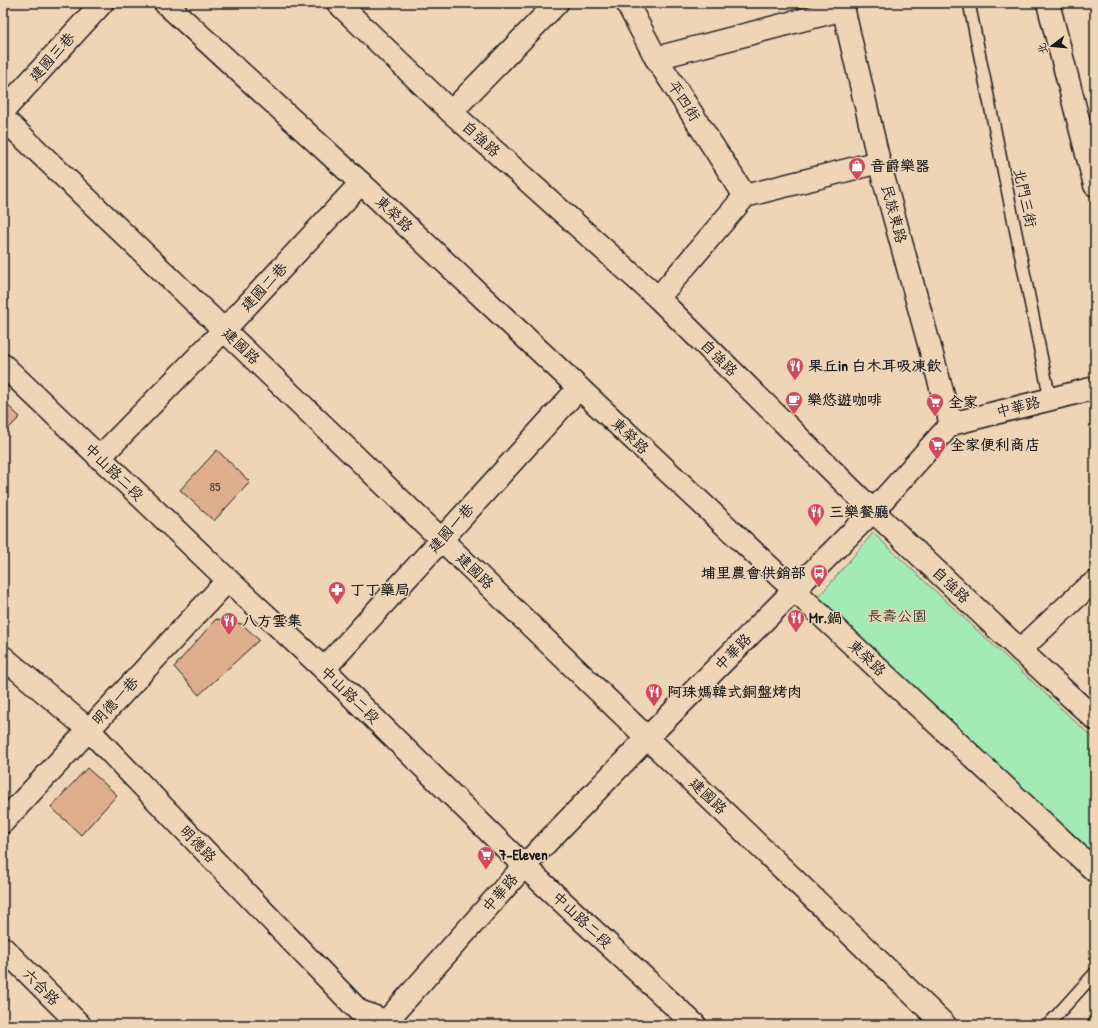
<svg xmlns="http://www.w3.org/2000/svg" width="1098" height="1028" font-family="'Patrick Hand','LXGW WenKai TC',sans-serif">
	<rect width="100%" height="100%" fill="#eed5b6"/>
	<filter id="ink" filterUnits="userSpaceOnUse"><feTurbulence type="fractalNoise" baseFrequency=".025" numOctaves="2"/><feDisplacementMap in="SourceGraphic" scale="8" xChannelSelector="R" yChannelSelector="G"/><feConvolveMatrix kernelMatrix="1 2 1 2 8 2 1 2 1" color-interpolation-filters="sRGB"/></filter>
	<g filter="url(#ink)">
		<polygon fill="#a3eab7" stroke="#60836a" points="873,533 1095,740 1095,861 816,600"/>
		<g fill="#ddad8e" stroke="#1c1c1c">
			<polygon points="3,401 20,417 3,434"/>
			<polygon points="217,450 250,482 214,521 180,490"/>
			<polygon points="216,619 242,624 259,640 199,695 174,667"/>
			<polygon points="87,768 117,795 81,835 51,807"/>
		</g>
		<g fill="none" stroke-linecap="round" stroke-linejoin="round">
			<defs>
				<g id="lane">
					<polyline points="969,3 1050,399"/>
					<polyline points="1048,1025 1095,973"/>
					<polyline points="1093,1025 1095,1023"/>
				</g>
				<g id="street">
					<polyline points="165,3 361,183 794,590 1095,871"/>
					<polyline points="338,3 451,112 658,298 873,511 1020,650 1095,719"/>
					<polyline points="627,3 656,58 745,196"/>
					<polyline points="842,3 879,162 951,424"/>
					<polyline points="1048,3 1095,185"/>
					<polyline points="656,58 844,9"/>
					<polyline points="3,111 102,3"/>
					<polyline points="451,112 557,3"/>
					<polyline points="3,118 224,330 945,1025"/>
					<polyline points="658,298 745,196 879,162"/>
					<polyline points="99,458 224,330 361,183"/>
					<polyline points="1020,650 1083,591 1095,582"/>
					<polyline points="3,657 89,730 359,1011 396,1025"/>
					<polyline points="324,669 579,388"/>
					<polyline points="3,822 228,580"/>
					<polyline points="3,948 80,1025"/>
					<polyline points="383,1025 524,866 647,738 873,511 951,424 1095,388"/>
				</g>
				<polyline id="secondary" points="3,365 228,580 324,669 524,866 695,1025"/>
			</defs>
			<use href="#lane" stroke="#1c1c1c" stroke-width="14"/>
			<use href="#street" stroke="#1c1c1c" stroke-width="25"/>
			<use href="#secondary" stroke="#1c1c1c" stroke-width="25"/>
			<use href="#lane" stroke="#eed5b6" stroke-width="11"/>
			<use href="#street" stroke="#eed5b6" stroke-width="22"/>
			<use href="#secondary" stroke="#eed5b6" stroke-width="22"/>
		</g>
	</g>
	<defs>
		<symbol id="shop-pin" viewBox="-11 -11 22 30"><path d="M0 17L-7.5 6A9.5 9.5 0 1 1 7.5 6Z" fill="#d1495b" stroke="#eed5b6"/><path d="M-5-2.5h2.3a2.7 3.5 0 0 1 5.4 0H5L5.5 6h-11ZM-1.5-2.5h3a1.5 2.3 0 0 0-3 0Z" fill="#fff"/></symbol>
		<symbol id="restaurant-pin" viewBox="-11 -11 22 30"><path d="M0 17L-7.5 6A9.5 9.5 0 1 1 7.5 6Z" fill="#d1495b" stroke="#eed5b6"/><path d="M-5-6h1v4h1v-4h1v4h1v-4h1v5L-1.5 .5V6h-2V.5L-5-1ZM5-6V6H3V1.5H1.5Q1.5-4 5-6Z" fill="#fff"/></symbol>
		<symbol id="cafe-pin" viewBox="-11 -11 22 30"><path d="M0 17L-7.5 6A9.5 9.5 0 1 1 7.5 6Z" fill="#d1495b" stroke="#eed5b6"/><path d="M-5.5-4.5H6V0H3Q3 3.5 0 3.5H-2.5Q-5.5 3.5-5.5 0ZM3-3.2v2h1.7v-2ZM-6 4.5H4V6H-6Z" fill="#fff"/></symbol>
		<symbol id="supermarket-pin" viewBox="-11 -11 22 30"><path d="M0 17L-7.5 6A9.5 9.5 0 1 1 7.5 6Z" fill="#d1495b" stroke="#eed5b6"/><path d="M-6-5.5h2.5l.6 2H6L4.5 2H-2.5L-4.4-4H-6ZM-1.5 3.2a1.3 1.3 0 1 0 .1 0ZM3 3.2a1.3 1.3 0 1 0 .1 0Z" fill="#fff"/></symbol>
		<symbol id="bus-pin" viewBox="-11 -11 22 30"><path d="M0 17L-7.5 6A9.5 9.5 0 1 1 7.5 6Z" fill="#d1495b" stroke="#eed5b6"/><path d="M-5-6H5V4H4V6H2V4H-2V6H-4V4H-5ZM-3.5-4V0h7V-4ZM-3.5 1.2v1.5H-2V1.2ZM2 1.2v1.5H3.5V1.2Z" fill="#fff"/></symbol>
		<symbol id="pharmacy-pin" viewBox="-11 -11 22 30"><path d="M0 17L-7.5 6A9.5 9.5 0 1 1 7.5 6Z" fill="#d1495b" stroke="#eed5b6"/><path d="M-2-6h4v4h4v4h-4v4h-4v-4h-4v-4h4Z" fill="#fff"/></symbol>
	</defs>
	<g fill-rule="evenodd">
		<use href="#shop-pin" x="847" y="156" width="20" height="27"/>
		<use href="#restaurant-pin" x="785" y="356" width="20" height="27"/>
		<use href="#cafe-pin" x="784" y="390" width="20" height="27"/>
		<use href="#supermarket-pin" x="925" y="392" width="20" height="27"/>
		<use href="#supermarket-pin" x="927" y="435" width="20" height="27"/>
		<use href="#restaurant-pin" x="806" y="502" width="20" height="27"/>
		<use href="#bus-pin" x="809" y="563" width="20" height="27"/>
		<use href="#pharmacy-pin" x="327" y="580" width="20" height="27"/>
		<use href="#restaurant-pin" x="786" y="608" width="20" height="27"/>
		<use href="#restaurant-pin" x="219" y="611" width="20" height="27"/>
		<use href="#restaurant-pin" x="644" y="682" width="20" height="27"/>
		<use href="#supermarket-pin" x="476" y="845" width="20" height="27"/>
	</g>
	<g text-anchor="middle" stroke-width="3" stroke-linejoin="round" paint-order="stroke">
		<g font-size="13" fill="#4c4038">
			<text x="215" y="491">85</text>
		</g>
		<g font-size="15" fill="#1c1c1c" stroke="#eed5b6">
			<text transform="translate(52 57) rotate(-48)" y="5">建國三巷</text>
			<text transform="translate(684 101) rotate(57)" y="5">平四街</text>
			<text transform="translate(481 139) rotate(42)" y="5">自強路</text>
			<text transform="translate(1025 198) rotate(78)" y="5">北門三街</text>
			<text transform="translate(394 214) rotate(43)" y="5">東榮路</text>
			<text transform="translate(894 214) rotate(75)" y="5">民族東路</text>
			<text transform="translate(264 287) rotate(-47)" y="5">建國二巷</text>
			<text transform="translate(241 346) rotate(44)" y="5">建國路</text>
			<text transform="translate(719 358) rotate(45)" y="5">自強路</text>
			<text transform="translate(1018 407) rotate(-14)" y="5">中華路</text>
			<text transform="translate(630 436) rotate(43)" y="5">東榮路</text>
			<text transform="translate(114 472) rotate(44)" y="5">中山路二段</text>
			<text transform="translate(451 528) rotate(-48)" y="5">建國一巷</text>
			<text transform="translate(475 571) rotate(44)" y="5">建國路</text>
			<text transform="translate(951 585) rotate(44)" y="5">自強路</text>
			<text transform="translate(733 652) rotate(-45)" y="5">中華路</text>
			<text transform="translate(867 658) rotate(43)" y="5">東榮路</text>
			<text transform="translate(350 695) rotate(44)" y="5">中山路二段</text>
			<text transform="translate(115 701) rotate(-47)" y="5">明德一巷</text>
			<text transform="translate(708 796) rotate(44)" y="5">建國路</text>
			<text transform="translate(198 844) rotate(46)" y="5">明德路</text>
			<text transform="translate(500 893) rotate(-49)" y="5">中華路</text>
			<text transform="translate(582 920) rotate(43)" y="5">中山路二段</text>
			<text transform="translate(41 987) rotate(45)" y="5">六合路</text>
		</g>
		<g font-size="15" font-weight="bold" fill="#1c1c1c" stroke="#eed5b6" text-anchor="start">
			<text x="870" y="171">音爵樂器</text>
			<text x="808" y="371">果丘in 白木耳吸凍飲</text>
			<text x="807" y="405">樂悠遊咖啡</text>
			<text x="948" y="407">全家</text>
			<text x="950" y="450">全家便利商店</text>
			<text x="829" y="517">三樂餐廳</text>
			<text x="806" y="578" text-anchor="end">埔里農會供銷部</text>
			<text x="350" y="595">丁丁藥局</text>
			<text x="809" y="623">Mr.鍋</text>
			<text x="242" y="626">八方雲集</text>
			<text x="667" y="697">阿珠媽韓式銅盤烤肉</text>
			<text x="499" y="860">7-Eleven</text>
		</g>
		<g font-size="15" fill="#37453b" stroke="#eed5b6">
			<text x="897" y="621">長壽公園</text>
		</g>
	</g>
	<rect width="1098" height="1028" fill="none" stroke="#eed5b6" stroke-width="16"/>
	<rect x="8" y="8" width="1082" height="1012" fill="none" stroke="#1c1c1c" stroke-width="1.5" filter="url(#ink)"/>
	<g transform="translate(1052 46) rotate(254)" stroke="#eed5b6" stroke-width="3" paint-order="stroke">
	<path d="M0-3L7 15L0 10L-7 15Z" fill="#1c1c1c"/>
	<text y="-6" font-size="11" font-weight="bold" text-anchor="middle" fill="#1c1c1c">北</text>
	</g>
</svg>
